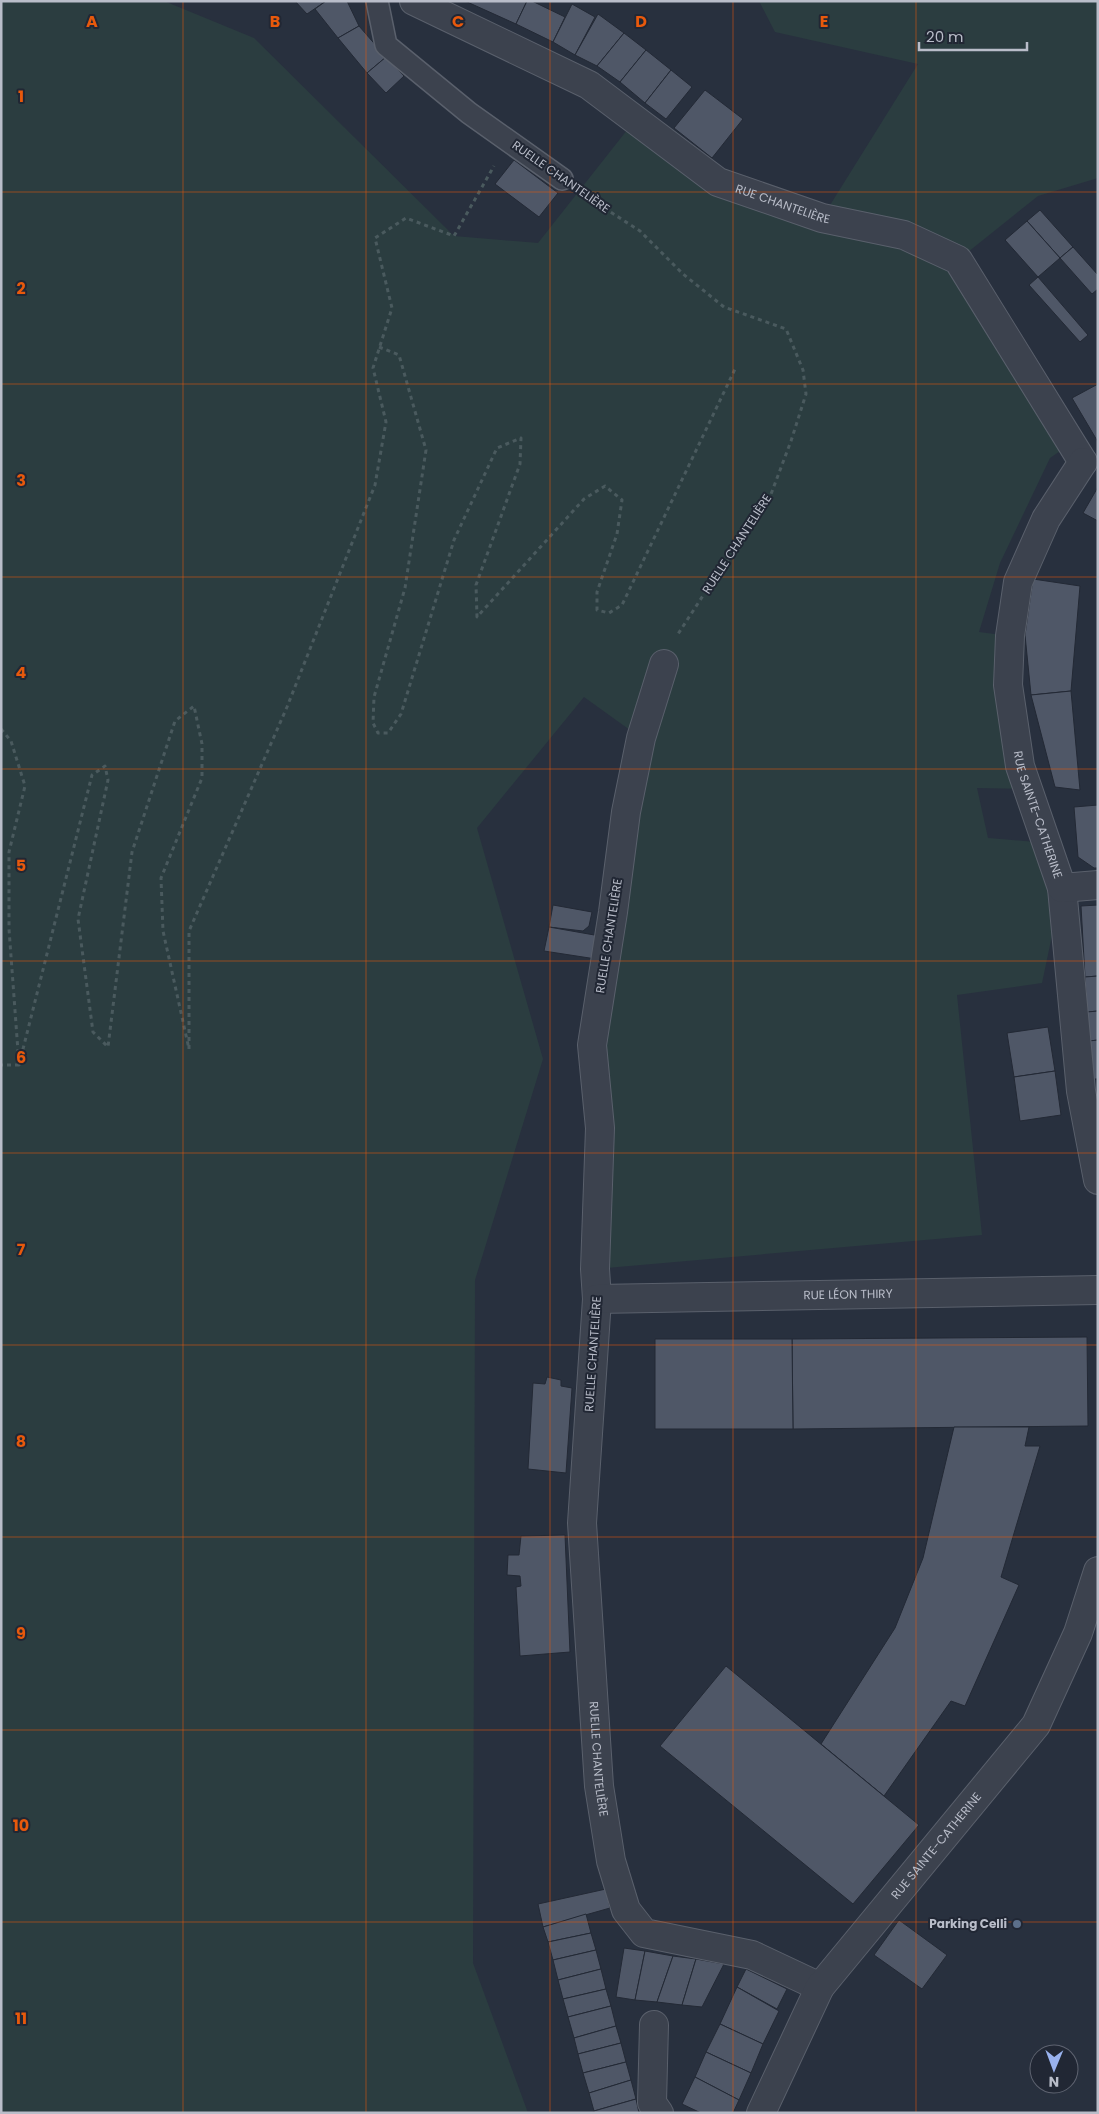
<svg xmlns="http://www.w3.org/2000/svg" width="1099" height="2114" font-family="Poppins,sans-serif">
	<rect width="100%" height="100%" fill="#28303e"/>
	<polygon fill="#2b3d40" points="1,1 164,1 254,38 454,236 538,243 635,120 718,182 822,218 918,64 775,32 759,1 1098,1 1098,178 1038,196 958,260 1072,443 1050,458 1000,563 979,632 1010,636 1028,789 977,788 988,838 1047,843 1062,888 1042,983 957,995 982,1235 595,1269 592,1045 641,738 584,697 477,828 543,1059 475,1280 473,1963 528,2113 1,2113"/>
	<g fill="#4f5767" stroke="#232935">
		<polygon points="295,1 326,1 307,14"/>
		<polygon points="326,1 347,1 359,26 338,38 315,9"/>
		<polygon points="465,1 527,1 516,24"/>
		<polygon points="527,1 532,1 565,17 553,42 516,24"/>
		<polygon points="572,4 595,17 575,55 553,42"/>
		<polygon points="598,14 624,33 597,66 575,55"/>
		<polygon points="359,26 386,57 367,73 338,38"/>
		<polygon points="624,33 646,50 620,82 597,66"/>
		<polygon points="646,50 671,70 645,103 620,82"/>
		<polygon points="386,57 404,76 386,93 367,73"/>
		<polygon points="671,70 692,87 666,119 645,103"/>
		<polygon points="705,90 743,119 712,158 674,128"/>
		<polygon points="514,160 558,193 539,217 495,184"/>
		<polygon points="1040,210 1073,247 1060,258 1027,221"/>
		<polygon points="1027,221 1060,258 1038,277 1005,240"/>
		<polygon points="1073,247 1098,275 1098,289 1092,294 1060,258"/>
		<polygon points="1038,277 1088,335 1080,342 1029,285"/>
		<polygon points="1098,384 1098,442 1072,398"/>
		<polygon points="1098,487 1098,521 1083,513"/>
		<polygon points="1033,579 1080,586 1071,691 1031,695 1025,635"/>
		<polygon points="1071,691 1080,790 1055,787 1031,695"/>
		<polygon points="1098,805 1098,868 1094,868 1078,857 1074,807"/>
		<polygon points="553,905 592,912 589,926 583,931 549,927"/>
		<polygon points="1098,905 1098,976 1085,977 1081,906"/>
		<polygon points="549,927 600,936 596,959 544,951"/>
		<polygon points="1098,976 1098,1011 1087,1012 1085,977"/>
		<polygon points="1098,1011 1098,1040 1089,1041 1087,1012"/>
		<polygon points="1048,1027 1055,1071 1014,1077 1007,1033"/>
		<polygon points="1098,1040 1098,1079 1091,1079 1089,1041"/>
		<polygon points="1055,1071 1061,1115 1020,1121 1014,1077"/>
		<polygon points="1087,1337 1088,1426 793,1429 792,1339"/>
		<polygon points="655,1339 792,1339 793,1429 655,1429"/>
		<polygon points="547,1377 561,1380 561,1386 572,1388 566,1473 528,1469 533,1383 545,1384"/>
		<polygon points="954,1427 1029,1427 1025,1446 1040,1446 1001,1577 1019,1585 965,1706 951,1701 884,1796 821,1744 895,1628 923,1558"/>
		<polygon points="565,1535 570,1652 520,1656 516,1587 521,1586 520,1576 507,1575 508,1555 519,1555 521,1536"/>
		<polygon points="726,1666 919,1825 853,1904 660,1746"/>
		<polygon points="606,1889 610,1908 543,1927 538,1904"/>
		<polygon points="586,1914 591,1933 548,1942 543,1927"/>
		<polygon points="899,1920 947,1955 922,1989 874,1955"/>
		<polygon points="591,1933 596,1950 553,1960 548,1942"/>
		<polygon points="624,1948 645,1951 635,2000 616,1997"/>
		<polygon points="596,1950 601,1969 558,1980 553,1960"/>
		<polygon points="645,1951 673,1956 657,2002 635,2000"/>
		<polygon points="673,1956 696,1959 682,2005 657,2002"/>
		<polygon points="696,1959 724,1964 702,2007 682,2005"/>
		<polygon points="601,1969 606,1989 563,1999 558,1980"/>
		<polygon points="746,1969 787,1989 777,2009 737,1987"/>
		<polygon points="737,1987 779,2011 763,2044 720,2024"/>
		<polygon points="606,1989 611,2006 568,2017 563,1999"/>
		<polygon points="611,2006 616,2026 574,2038 568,2017"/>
		<polygon points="720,2024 763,2044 751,2073 706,2052"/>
		<polygon points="616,2026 621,2043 578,2054 574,2038"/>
		<polygon points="621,2043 626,2062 583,2073 578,2054"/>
		<polygon points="706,2052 751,2073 739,2100 695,2077"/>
		<polygon points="626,2062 631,2080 589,2093 583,2073"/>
		<polygon points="695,2077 739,2100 733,2113 701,2113 682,2104"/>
		<polygon points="631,2080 636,2099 594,2111 589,2093"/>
		<polygon points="636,2099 639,2113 594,2113 594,2111"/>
	</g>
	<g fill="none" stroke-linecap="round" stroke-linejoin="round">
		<defs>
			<polyline id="service" points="377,1 386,45 469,113 562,179"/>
			<g id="minor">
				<path id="s1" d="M414 1 589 85 718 182 822 218 904 235 958 260 1083 462"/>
				<path id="s2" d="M1083 462 1046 519 1018 582 1010 636 1008 685 1020 766 1062 888 1081 1091 1098 1180"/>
				<path id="s3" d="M664 664 641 738 626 812 613 912 592 1045 600 1128 595 1269 597 1299 582 1523 599 1786 611 1861 626 1910 644 1933 752 1955 820 1987"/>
				<polyline points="1062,888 1098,885"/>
				<path id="s4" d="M597 1299 1098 1290"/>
				<polyline points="654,2025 652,2103 659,2113"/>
				<path id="s5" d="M761 2113 820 1987 1036 1725 1078 1633 1098 1571"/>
			</g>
		</defs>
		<use href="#service" stroke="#5a606c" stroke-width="24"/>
		<use href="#minor" stroke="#5a606c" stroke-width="30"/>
		<g stroke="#4a5a5e" stroke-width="3" stroke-dasharray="4 4" stroke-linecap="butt">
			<polyline points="584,195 640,231 683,274 724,307 786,329 803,370 806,394 791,441 768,502 708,588 678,634"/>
			<polyline points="379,347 399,355 426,450 405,588 374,697 373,723 378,733 388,733 401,714 454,540 497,448 521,438 520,464 476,585 477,617 584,499 605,486 622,500 617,534 597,592 597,610 609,613 622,605 736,367"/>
			<polyline points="1,729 11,741 25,786 9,852 9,929 19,1065 1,1065"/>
			<polyline points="19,1065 92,775 105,766 108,780 78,919 93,1032 108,1047 132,852 175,721 194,706 202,744 202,778 161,878 163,931 189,1049 189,931 287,707 375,485 386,422 373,368 392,308 375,238 406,218 454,236 494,166"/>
		</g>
		<use href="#service" stroke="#3c424e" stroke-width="21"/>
		<use href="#minor" stroke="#3c424e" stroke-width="28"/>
	</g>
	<path fill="none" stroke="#e8590c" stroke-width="1" stroke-opacity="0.55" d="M183 1V2113M366 1V2113M550 1V2113M733 1V2113M916 1V2113M1 192H1098M1 384H1098M1 577H1098M1 769H1098M1 961H1098M1 1153H1098M1 1345H1098M1 1537H1098M1 1730H1098M1 1922H1098"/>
	<circle fill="#5c6f8a" stroke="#212734" stroke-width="2" cx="1017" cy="1924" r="5"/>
	<g text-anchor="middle" stroke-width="4" stroke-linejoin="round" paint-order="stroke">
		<g font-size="12" fill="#b9bdc9" stroke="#212734">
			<text transform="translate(561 177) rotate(35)" y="4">RUELLE CHANTELIÈRE</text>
			<text dy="4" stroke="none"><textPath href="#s1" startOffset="424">RUE CHANTELIÈRE</textPath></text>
			<text transform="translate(737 544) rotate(-57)" y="4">RUELLE CHANTELIÈRE</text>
			<text dy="4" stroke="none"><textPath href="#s2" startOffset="374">RUE SAINTE-CATHERINE</textPath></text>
			<text transform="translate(609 936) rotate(-81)" y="4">RUELLE CHANTELIÈRE</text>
			<text dy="4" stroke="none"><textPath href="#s4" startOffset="251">RUE LÉON THIRY</textPath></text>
			<text transform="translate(593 1354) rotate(-86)" y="4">RUELLE CHANTELIÈRE</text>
			<text dy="4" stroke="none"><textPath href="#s3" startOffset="1104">RUELLE CHANTELIÈRE</textPath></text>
			<text dy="4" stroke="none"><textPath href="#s5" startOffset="322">RUE SAINTE-CATHERINE</textPath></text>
		</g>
		<g font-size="12" font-weight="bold" fill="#b9bdc9" stroke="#212734" text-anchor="end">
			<text x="1007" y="1928">Parking Celli</text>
		</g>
	</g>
	<g font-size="16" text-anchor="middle" font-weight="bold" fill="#e8590c" stroke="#212734" stroke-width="4" stroke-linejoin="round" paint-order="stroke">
		<text x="92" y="27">A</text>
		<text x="275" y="27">B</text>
		<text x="458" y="27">C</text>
		<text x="641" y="27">D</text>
		<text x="824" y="27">E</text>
		<text x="21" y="102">1</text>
		<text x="21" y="294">2</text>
		<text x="21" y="486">3</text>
		<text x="21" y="678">4</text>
		<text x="21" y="871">5</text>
		<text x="21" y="1063">6</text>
		<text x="21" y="1255">7</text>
		<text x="21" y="1447">8</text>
		<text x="21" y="1639">9</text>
		<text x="21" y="1831">10</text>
		<text x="21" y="2024">11</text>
	</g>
	<rect width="1099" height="2114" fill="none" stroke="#b9bdc9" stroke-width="5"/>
	<g transform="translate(1054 2069) rotate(181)"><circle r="24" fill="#212734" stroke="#5e6370"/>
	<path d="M0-4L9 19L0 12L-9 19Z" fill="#99b2ee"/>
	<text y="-8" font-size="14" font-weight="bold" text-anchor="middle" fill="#b9bdc9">N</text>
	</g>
	<path d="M919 42v8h108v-8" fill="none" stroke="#b9bdc9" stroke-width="2.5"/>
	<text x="926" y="42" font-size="15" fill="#b9bdc9" stroke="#212734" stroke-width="4" paint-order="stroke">20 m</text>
</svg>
